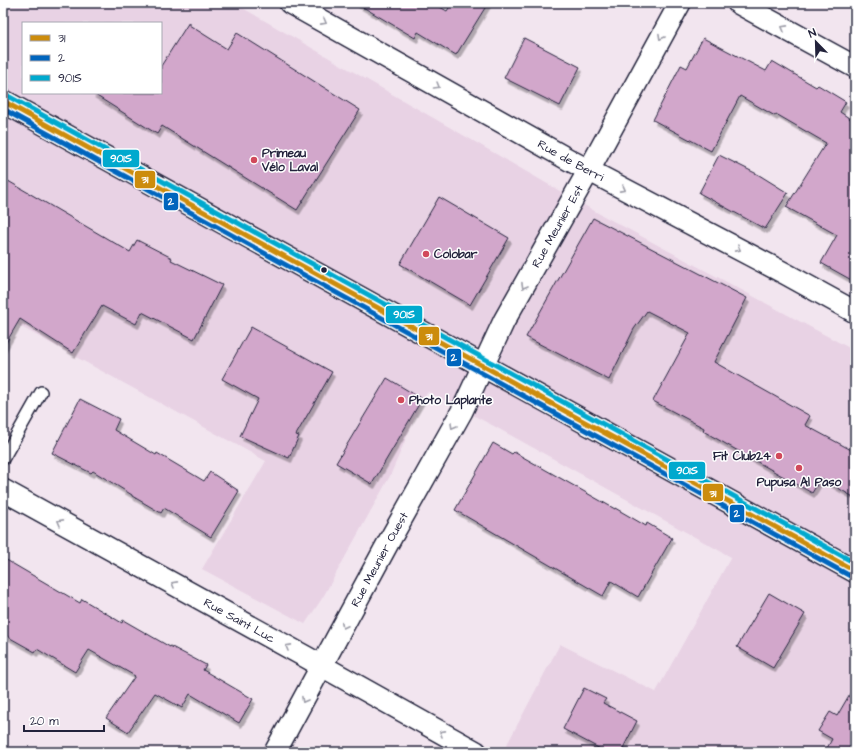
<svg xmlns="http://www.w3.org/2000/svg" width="858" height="755" font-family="'Architects Daughter',sans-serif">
	<defs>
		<filter id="shadow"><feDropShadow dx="2.5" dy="4.5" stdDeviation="0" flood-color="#0004"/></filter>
	</defs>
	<rect width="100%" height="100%" fill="#f2e5ef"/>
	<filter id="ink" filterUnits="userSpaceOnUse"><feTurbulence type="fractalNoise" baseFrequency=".025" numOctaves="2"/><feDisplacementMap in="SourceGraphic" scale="8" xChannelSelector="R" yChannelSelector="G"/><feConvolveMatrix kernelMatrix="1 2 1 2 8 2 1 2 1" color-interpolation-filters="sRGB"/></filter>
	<g filter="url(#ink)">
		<path fill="#e8d2e4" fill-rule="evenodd" d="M3 3H234L598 213 855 351V752H503L560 644 656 692 731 557 492 425 428 392 423 399 390 476 323 597 305 624 202 569 266 461 3 317ZM23 23H161V93H23Z"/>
		<g fill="#d2a7cb" stroke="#22223b" filter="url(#shadow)">
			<polygon points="356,3 433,3 447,11 452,3 488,3 456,55 418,32 415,38"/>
			<polygon points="189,22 189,25 227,49 237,33 360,110 297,210 162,126 157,134 92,93 161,93 161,66"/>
			<polygon points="524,38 580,67 560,106 504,78"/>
			<polygon points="703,38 766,71 772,61 816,87 818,85 846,102 840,112 855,122 855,282 821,263 837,235 786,207 826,143 776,114 775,116 740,96 711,151 653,120 681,65 687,68"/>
			<polygon points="719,155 759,175 788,193 765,229 699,193"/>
			<polygon points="3,178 130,252 137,240 172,258 171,260 222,285 194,339 142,312 136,324 102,306 73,353 20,319 3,348"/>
			<polygon points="439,197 509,238 470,305 400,264"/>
			<polygon points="593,218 747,298 714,362 810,416 805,425 855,452 855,498 821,478 812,493 703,431 704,428 653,401 690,333 647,311 634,329 609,380 526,337"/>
			<polygon points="251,327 332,372 296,435 299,436 289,458 240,436 258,399 222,379"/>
			<polygon points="387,378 422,399 372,484 336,463"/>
			<polygon points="80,399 119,419 114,430 156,455 157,453 204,481 210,472 239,491 211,537 164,508 161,513 132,496 132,495 93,471 91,473 52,453"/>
			<polygon points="493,443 512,454 514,452 615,509 615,508 646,526 647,523 672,538 638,597 611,581 603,596 455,510"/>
			<polygon points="3,558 80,603 82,599 122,623 123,620 170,647 170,646 206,665 203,670 253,699 239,723 190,694 182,708 155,693 128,732 106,718 135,676 89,650 75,672 37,649 35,652 3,634"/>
			<polygon points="769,593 805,614 773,668 737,647"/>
			<polygon points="855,685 855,752 825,752 832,739 818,731 830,712 837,716"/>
			<polygon points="584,688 606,699 603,703 637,721 621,752 606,752 563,729"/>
		</g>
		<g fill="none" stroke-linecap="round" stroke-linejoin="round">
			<defs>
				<polyline id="service" points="3,459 41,392"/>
				<g id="minor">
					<path id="s1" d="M290 3 571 161 786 274 855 312"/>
					<polyline points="738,3 855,67"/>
					<path id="s2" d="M3 490 306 657 476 752"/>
					<path id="s3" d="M275 752 388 543 462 411 504 321 589 170 680 3"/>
				</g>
				<polyline id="secondary" points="3,101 855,571"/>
			</defs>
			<use href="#service" stroke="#22223b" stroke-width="14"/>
			<use href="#minor" stroke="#22223b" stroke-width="24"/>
			<use href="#secondary" stroke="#22223b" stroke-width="25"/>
			<polyline stroke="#22223b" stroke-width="2.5" stroke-dasharray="3 3" stroke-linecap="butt" points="3,150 7,152"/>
			<use href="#service" stroke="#fff" stroke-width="11"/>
			<use href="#minor" stroke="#fff" stroke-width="21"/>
			<use href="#secondary" stroke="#fff" stroke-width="22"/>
			<defs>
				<polyline id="bus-1" points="3,101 855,571"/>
				<polyline id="bus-2" points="3,109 852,577"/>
				<polyline id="bus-3" points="6,95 855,563"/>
			</defs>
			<use href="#bus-1" stroke="#fff" stroke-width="8"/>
			<use href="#bus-2" stroke="#fff" stroke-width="8"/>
			<use href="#bus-3" stroke="#fff" stroke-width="8"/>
			<use href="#bus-1" stroke="#cc8c0c" stroke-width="5"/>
			<use href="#bus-2" stroke="#0065bd" stroke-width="5"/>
			<use href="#bus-3" stroke="#00a9ce" stroke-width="5"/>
		</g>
		<defs><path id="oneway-chevron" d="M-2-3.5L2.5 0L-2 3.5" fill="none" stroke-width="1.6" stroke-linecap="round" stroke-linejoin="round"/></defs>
		<g stroke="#9c9ca7">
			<use href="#oneway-chevron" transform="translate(324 22) rotate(29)"/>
			<use href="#oneway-chevron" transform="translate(784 28) rotate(-151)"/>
			<use href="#oneway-chevron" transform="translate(661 37) rotate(119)"/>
			<use href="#oneway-chevron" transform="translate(437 86) rotate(30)"/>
			<use href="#oneway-chevron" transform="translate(623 189) rotate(28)"/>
			<use href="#oneway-chevron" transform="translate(738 249) rotate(28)"/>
			<use href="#oneway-chevron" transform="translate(524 286) rotate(119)"/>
			<use href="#oneway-chevron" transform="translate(453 426) rotate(119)"/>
			<use href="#oneway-chevron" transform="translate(60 522) rotate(-151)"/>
			<use href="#oneway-chevron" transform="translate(174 584) rotate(-151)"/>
			<use href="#oneway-chevron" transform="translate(344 626) rotate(117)"/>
			<use href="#oneway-chevron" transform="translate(288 647) rotate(-151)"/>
			<use href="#oneway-chevron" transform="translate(304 700) rotate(119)"/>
			<use href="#oneway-chevron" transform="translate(442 733) rotate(-151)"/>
		</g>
	</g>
	<g fill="#d1495b" stroke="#fff" stroke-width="1.5">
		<circle cx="254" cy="160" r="4"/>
		<circle cx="426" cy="254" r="4"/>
		<circle cx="401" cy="400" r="4"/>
		<circle cx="779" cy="456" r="4"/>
		<circle cx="799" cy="468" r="4"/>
	</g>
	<circle fill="#22223b" stroke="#fff" stroke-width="1.5" cx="324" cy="270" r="3.5"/>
	<g text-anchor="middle" stroke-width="3" stroke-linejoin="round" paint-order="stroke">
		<g font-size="12" font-weight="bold" fill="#22223b" stroke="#fff" text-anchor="start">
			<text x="262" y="157">Primeau<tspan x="262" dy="14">Vélo Laval</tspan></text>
			<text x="434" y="258">Colobar</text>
			<text x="409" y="404">Photo Laplante</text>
			<text x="771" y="460" text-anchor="end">Fit Club24</text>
			<text x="799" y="486" text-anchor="middle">Pupusa Al Paso</text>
		</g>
		<g font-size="12" fill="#22223b" stroke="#fff">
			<text dy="4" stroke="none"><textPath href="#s1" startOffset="322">Rue de Berri</textPath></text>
			<text dy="4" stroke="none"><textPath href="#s3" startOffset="597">Rue Meunier Est</textPath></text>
			<text dy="4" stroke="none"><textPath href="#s3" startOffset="219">Rue Meunier Ouest</textPath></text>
			<text dy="4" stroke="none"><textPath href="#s2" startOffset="270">Rue Saint Luc</textPath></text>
		</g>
	</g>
	<g stroke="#fff" stroke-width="1.5">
		<rect x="102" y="149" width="38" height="19" rx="4" fill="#00a9ce"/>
		<rect x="134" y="170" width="22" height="19" rx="4" fill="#cc8c0c"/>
		<rect x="163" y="192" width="16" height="19" rx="4" fill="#0065bd"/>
		<rect x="385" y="305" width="38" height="19" rx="4" fill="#00a9ce"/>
		<rect x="418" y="326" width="22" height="20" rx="4" fill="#cc8c0c"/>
		<rect x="446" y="348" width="16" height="19" rx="4" fill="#0065bd"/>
		<rect x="668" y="461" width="38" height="19" rx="4" fill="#00a9ce"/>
		<rect x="702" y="483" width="22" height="19" rx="4" fill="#cc8c0c"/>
		<rect x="729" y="504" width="16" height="19" rx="4" fill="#0065bd"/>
	</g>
	<g font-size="11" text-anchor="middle" font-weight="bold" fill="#fff">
		<text x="121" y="162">901S</text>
		<text x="145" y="183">31</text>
		<text x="171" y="205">2</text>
		<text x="404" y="318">901S</text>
		<text x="429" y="340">31</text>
		<text x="454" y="361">2</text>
		<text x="687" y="474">901S</text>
		<text x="713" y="497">31</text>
		<text x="737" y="517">2</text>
	</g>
	<rect width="858" height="755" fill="none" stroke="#fff" stroke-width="16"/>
	<rect x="8" y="8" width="842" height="739" fill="none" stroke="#22223b" stroke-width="1.5" filter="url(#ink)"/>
	<rect x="22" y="22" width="140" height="72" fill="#ffffff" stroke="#a7a7b1"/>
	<rect x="30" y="35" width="20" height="6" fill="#cc8c0c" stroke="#a7a7b1"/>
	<text x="58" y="42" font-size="12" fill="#22223b">31</text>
	<rect x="30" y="55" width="20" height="6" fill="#0065bd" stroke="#a7a7b1"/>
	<text x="58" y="62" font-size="12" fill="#22223b">2</text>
	<rect x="30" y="75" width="20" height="6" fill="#00a9ce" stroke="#a7a7b1"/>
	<text x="58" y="82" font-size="12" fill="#22223b">901S</text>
	<g transform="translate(816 42) rotate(337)" stroke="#ffffff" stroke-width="3" paint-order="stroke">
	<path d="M0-3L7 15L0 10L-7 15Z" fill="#22223b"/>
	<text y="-6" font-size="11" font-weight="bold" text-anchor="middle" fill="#22223b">N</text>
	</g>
	<path d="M24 725v6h80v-6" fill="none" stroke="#22223b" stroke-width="2"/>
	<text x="30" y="725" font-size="12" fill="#22223b" stroke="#ffffff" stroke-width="3" paint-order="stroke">20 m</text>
</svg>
